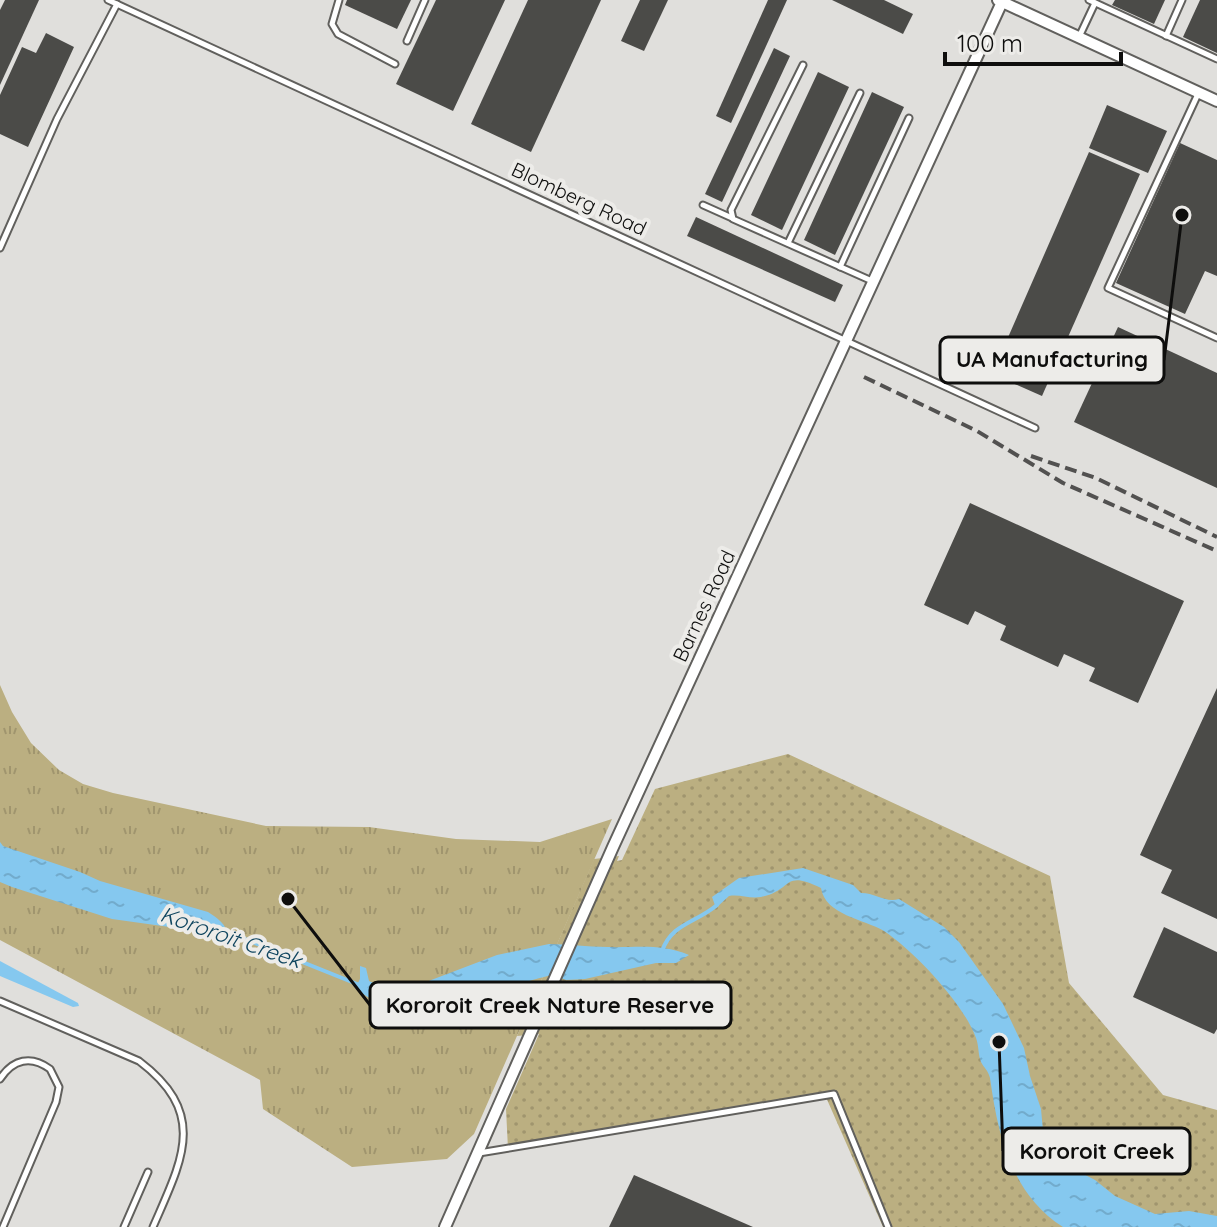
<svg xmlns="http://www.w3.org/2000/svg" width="1217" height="1227" font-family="Quicksand,sans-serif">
	<defs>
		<pattern id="grass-dots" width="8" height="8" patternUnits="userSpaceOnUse" patternTransform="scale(2)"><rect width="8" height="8" fill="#bbaf81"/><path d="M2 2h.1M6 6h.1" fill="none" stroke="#a0956e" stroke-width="1.8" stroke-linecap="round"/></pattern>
		<pattern id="park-tufts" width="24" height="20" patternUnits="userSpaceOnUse" patternTransform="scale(2)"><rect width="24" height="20" fill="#bbaf81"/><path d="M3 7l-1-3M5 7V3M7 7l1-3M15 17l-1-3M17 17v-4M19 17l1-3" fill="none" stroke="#a0956e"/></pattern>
		<pattern id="water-ripples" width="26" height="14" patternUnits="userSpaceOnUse" patternTransform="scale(2)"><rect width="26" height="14" fill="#85c8ef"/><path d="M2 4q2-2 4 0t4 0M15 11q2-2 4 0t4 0" fill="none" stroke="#72abcc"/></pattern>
	</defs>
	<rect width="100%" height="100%" fill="#e0dfdc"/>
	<polygon fill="url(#grass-dots)" points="788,754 1050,876 1069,983 1163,1095 1217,1110 1217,1227 883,1227 825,1095 508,1149 506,1109 539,1034 517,1036 594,859 619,856 617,861 622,860 655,789"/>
	<polygon fill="url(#park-tufts)" points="0,685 12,712 31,743 59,770 83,784 113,793 266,826 369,827 456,839 540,842 612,819 474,1134 447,1159 352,1167 263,1109 260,1080 0,940"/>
	<g fill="url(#water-ripples)">
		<path d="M0 842 3 846 80 872 100 881 208 912C217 918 227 924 227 935L218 938 191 930 112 919 12 887 0 882Z"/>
		<path d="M803 868 853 885 861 893C876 893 885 903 899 899L944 927 959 942 1003 1004 1024 1048 1030 1076 1041 1109 1043 1131 1053 1152 1065 1159 1072 1168 1095 1180 1115 1196 1155 1214 1189 1211 1217 1216V1227H1063C1011 1194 998 1135 990 1078 988 1070 984 1068 981 1062 978 1055 979 1046 976 1038 964 1004 914 951 884 931 864 919 825 915 821 888 782 869 794 890 761 897 749 899 740 894 729 896L716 908 712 897 739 878Z"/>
		<path d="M549 944C568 944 587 947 607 947 637 948 660 943 689 955L676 963H656L585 979 566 980 552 975C508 985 390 1030 356 987L360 979V966L366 968 369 981 386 989H396L426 982 497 955Z"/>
		<polygon points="0,961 78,1003 79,1006 73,1007 0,976"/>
	</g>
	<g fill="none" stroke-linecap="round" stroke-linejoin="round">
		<g stroke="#85c8ef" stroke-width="4">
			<polyline points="225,931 362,986"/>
			<path d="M662 951C672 923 696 923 717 905"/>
		</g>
	</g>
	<g fill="#4b4b48">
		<polygon points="5,0 39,0 0,85 0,10"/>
		<polygon points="347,0 411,0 397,29 345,5"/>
		<polygon points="436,0 505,0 453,111 396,84"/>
		<polygon points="528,0 601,0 531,152 471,124"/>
		<polygon points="640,0 668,0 644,51 621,41"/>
		<polygon points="768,0 787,0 731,123 716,116"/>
		<polygon points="832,0 884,0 913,14 903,34"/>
		<polygon points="1115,0 1165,0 1154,24 1112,5"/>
		<polygon points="1200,0 1217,0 1217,53 1183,37"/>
		<polygon points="46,33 74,47 28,147 0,134 0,95 22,47 36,53"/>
		<polygon points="774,48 790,56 722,202 705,194"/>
		<polygon points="818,72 849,87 782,230 751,215"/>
		<polygon points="872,92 904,107 835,255 804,240"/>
		<polygon points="1107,105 1167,131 1148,173 1089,148"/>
		<polygon points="1180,143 1217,160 1217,276 1205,271 1185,314 1116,283"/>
		<polygon points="1089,152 1140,174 1042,396 992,374"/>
		<polygon points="696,217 843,285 835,302 687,236"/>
		<polygon points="1118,327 1217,373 1217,488 1074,422"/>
		<polygon points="970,503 1184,601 1138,703 1089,681 1095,668 1064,654 1058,667 1000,640 1006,626 975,611 968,625 924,605"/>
		<polygon points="1217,688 1217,919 1161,893 1172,870 1140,855"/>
		<polygon points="1164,927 1217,952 1217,1029 1214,1034 1133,997"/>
		<polygon points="634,1175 753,1227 609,1227"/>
	</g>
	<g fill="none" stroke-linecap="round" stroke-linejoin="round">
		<defs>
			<g id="service">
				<polyline points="108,0 1035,428"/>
				<polyline points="339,0 332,24 338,34 395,64"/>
				<polyline points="1089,0 1217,59"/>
				<polyline points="1166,36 1182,0"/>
				<polyline points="1079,37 1095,3"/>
				<polyline points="407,41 425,0"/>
				<polyline points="803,65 731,210 733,219 872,281"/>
				<polyline points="1198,94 1108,288 1217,338"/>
				<polyline points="703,205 732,218"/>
				<polyline points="788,243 860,93"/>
				<polyline points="0,248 57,119 117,4"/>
				<polyline points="840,267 909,118"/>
				<path d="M0 1001 139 1061C209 1114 182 1160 153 1227"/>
				<path d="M0 1079C13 1059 31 1055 50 1069L59 1087 56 1102 3 1227"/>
				<polyline points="479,1153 834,1094 888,1227"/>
				<polyline points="124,1227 148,1172"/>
			</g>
			<g id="minor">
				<polyline points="998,0 1217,101"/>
				<polyline points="445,1227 613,847 1002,2"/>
			</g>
		</defs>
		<use href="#service" stroke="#61605d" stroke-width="9"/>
		<use href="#minor" stroke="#61605d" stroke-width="14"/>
		<use href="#service" stroke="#fff" stroke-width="5"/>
		<use href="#minor" stroke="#fff" stroke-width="10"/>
		<g stroke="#525150" stroke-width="4" stroke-dasharray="12 6" stroke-linecap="butt">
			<polyline points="864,377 977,431 1063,483 1217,551"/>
			<polyline points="1031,456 1096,478 1217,537"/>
		</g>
	</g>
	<g text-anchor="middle" stroke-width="8" stroke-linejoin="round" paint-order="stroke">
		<g font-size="20" fill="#0e0e0d" stroke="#edece9">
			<text transform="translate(579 199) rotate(25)" y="7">Blomberg Road</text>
			<text transform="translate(704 606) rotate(-65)" y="7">Barnes Road</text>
		</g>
		<g font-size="22" font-style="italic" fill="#0f455f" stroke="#edece9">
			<text transform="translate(231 937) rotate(19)" y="8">Kororoit Creek</text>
		</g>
	</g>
	<path fill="none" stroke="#0e0e0d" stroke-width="3" d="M1182 215L1164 360M288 899L370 1005M999 1042L1003 1151"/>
	<g fill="#0e0e0d" stroke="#edece9" stroke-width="3">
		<circle cx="1182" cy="215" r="8"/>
		<circle cx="288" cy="899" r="8"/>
		<circle cx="999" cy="1042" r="8"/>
	</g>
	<g fill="#edece9" stroke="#0e0e0d" stroke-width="3">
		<rect x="940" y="337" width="224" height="46" rx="8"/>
		<rect x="370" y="982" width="361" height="46" rx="8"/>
		<rect x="1003" y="1128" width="187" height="46" rx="8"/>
	</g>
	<g font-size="22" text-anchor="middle" font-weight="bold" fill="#0e0e0d">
		<text x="1052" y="367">UA Manufacturing</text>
		<text x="550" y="1013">Kororoit Creek Nature Reserve</text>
		<text x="1097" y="1159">Kororoit Creek</text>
	</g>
	<path d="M945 52v12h176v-12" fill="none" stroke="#0e0e0d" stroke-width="4"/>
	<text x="957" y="52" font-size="24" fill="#0e0e0d" stroke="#edece9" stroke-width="6" paint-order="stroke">100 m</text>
</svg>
